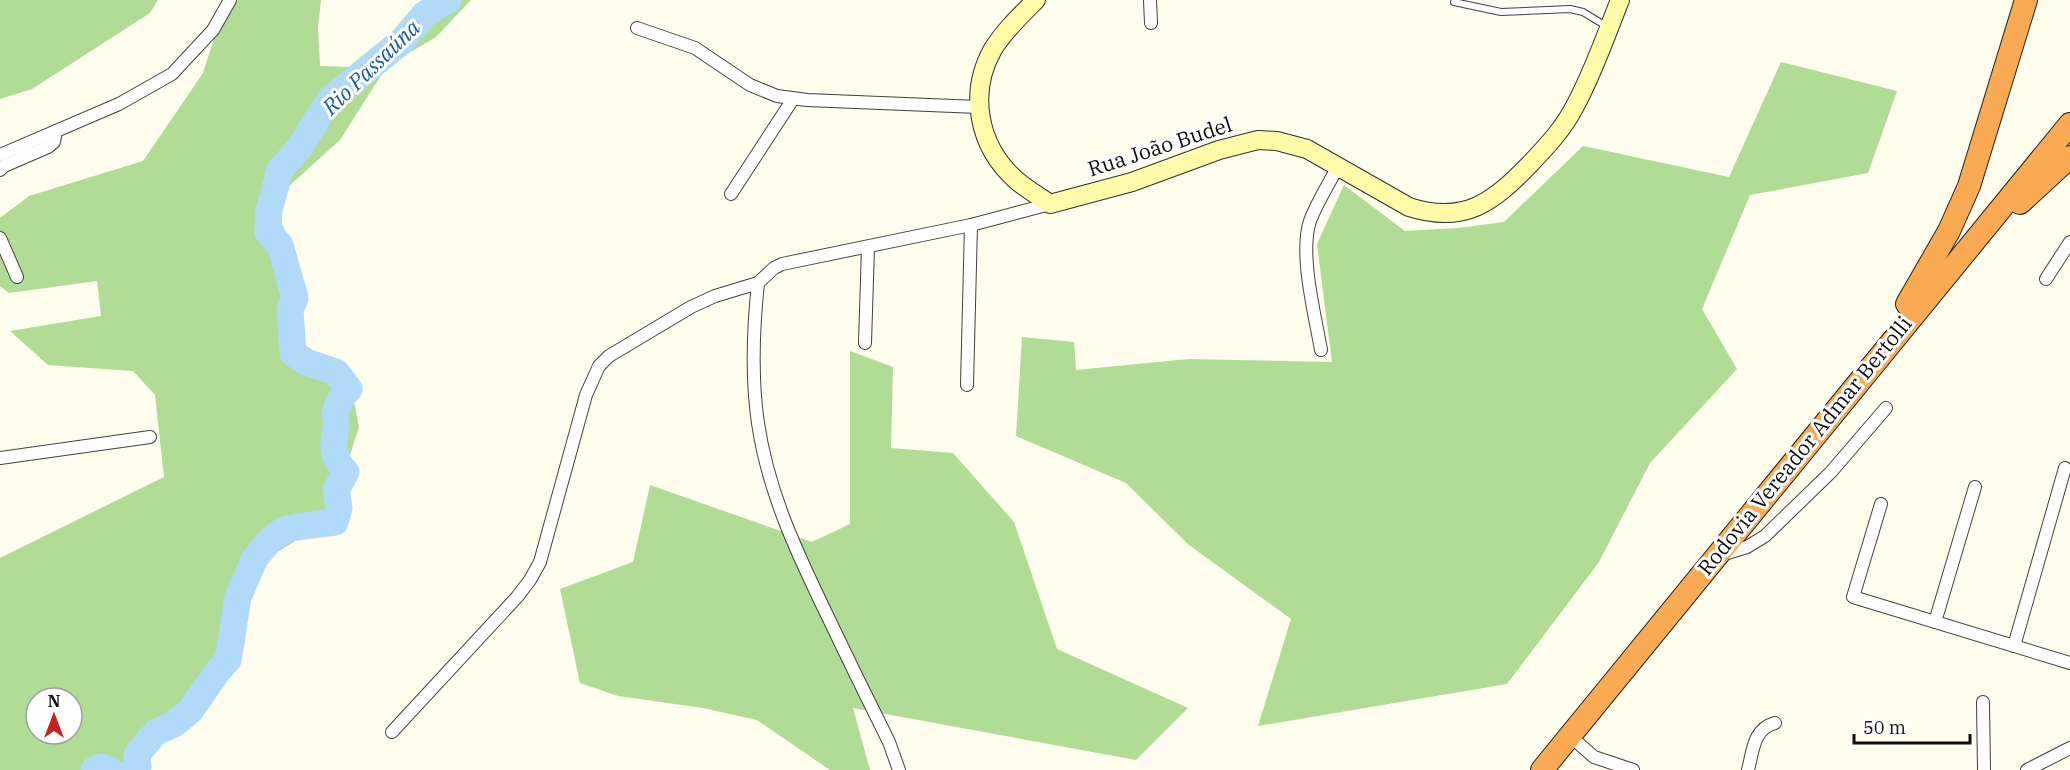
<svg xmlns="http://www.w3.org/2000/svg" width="2070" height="770" font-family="'IBM Plex Serif',serif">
	<rect width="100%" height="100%" fill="#fffdee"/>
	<g fill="#b0dc95" fill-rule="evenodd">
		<polygon points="0,0 158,0 150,13 32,89 0,99"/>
		<path d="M238 0H321L318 27 320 66 380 68 418 40 447 0H471L436 37 387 66 340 140 289 186 277 213 295 253 294 346 349 377 359 427 329 520 271 556 252 581 244 647 200 718 112 770H0V558L164 477 155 395 133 371 48 365 10 331 101 316 97 281 9 293 0 286V218L29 196 143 161 203 73 218 26ZM36 698H72V734H36Z"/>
		<polygon points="1781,62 1897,91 1868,173 1750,195 1702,309 1737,369 1650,463 1599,562 1507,684 1258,726 1291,619 1189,545 1126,483 1016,436 1022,337 1074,342 1076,370 1189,359 1332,362 1317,244 1344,185 1405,231 1459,228 1504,222 1583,146 1729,177"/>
		<polygon points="850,351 893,367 891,448 953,453 1014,522 1057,649 1188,708 1136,760 853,708 870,770 830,770 757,720 703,708 618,696 580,683 560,589 633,562 650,485 812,542 850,524"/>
	</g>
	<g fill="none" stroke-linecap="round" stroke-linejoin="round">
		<g stroke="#b1d9f8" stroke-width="27">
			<polyline points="94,770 101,767 110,770"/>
			<path d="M134 770 138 768 137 754 156 732 174 724 190 711 217 672 228 660 238 597 255 558 270 540 284 530 296 527 335 522 339 508 336 490 346 472C333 460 332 444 336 428 337 423 335 419 335 414 337 403 342 396 349 389L336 372 306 362 293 353 290 310 295 298 280 245 268 232 269 210 280 170 300 147 321 113 334 96 402 41 425 14 448 0"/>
		</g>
		<defs>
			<polyline id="lane" points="1454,2 1501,12 1570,9 1583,12 1606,26"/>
			<g id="street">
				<polyline points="1150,0 1151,23"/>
				<polyline points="637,28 695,48 750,85 777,96 807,100 978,107"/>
				<polyline points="0,155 119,104 172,74 213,30 230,0"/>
				<polyline points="0,170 4,166 48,147 54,142 56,131"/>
				<polyline points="731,194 793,99"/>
				<polyline points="0,238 17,277"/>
				<polyline points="2046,279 2070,242"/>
				<path d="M758 283C753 330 751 376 758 423 768 492 797 553 827 615 847 657 868 700 889 742L899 770"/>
				<polyline points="865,343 868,247"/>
				<path d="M1321 350C1315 315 1299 254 1310 221 1317 202 1329 184 1338 166"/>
				<polyline points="967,385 971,225"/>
				<polyline points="0,458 150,437"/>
				<polyline points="1881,504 1853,597 2070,663"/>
				<polyline points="1721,555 1747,547 1765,536 1831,472 1886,408"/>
				<polyline points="1935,622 1975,487"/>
				<polyline points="2014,646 2065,468"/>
				<polyline points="1983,702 1984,770"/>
				<polyline points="392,732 517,597 530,580 540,562 586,395 599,366 609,356 691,307 715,296 758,283 774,268 782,264 971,225 1050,204"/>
				<polyline points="1570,736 1594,757 1633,770"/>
				<path d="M1748 770C1753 751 1753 729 1775 723"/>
				<polyline points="2027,770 2070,748"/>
			</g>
			<path id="secondary" d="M1036 0C1021 15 1004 31 993 49 968 93 978 146 1016 180 1026 189 1039 196 1050 204L1132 182 1219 150 1258 140 1277 141 1307 149 1409 207C1465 225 1493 202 1530 164 1547 146 1564 128 1575 106 1593 73 1606 35 1620 0"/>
			<g id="highway">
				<polyline points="2020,203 2070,157"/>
				<polyline points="1907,304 1949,231 1969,186 2026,0"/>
				<polyline points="1542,770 2070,124"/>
			</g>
		</defs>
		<use href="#lane" stroke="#414141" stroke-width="8"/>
		<use href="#street" stroke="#414141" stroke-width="14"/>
		<use href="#secondary" stroke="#303030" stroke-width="20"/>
		<use href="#highway" stroke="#1f1f1f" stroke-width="24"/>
		<use href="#lane" stroke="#fff" stroke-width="6"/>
		<use href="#street" stroke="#fff" stroke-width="12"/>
		<use href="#secondary" stroke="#fffba9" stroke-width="18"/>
		<use href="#highway" stroke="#f9aa52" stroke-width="22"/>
	</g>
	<g text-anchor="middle" stroke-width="6" stroke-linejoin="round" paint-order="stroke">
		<g font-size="21" fill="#0e0e0e" stroke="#fff">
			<text transform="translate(1160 147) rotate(-18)" y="7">Rua João Budel</text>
			<text transform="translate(1805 446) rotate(-51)" y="7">Rodovia Vereador Admar Bertolli</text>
		</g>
		<g font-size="22" font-style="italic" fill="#125aa4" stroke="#fff">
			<text transform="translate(371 67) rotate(-44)" y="8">Rio Passaúna</text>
		</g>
	</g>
	<g transform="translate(54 716)"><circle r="28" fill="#ffffff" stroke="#9f9f9f" stroke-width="1.5"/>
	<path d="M0-4.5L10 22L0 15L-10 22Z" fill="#c32420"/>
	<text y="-9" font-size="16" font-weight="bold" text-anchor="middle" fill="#0e0e0e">N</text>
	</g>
	<path d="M1854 734v9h116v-9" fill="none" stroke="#0e0e0e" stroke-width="3"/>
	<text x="1863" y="734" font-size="18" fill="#0e0e0e" stroke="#ffffff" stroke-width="4.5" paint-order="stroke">50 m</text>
</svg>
